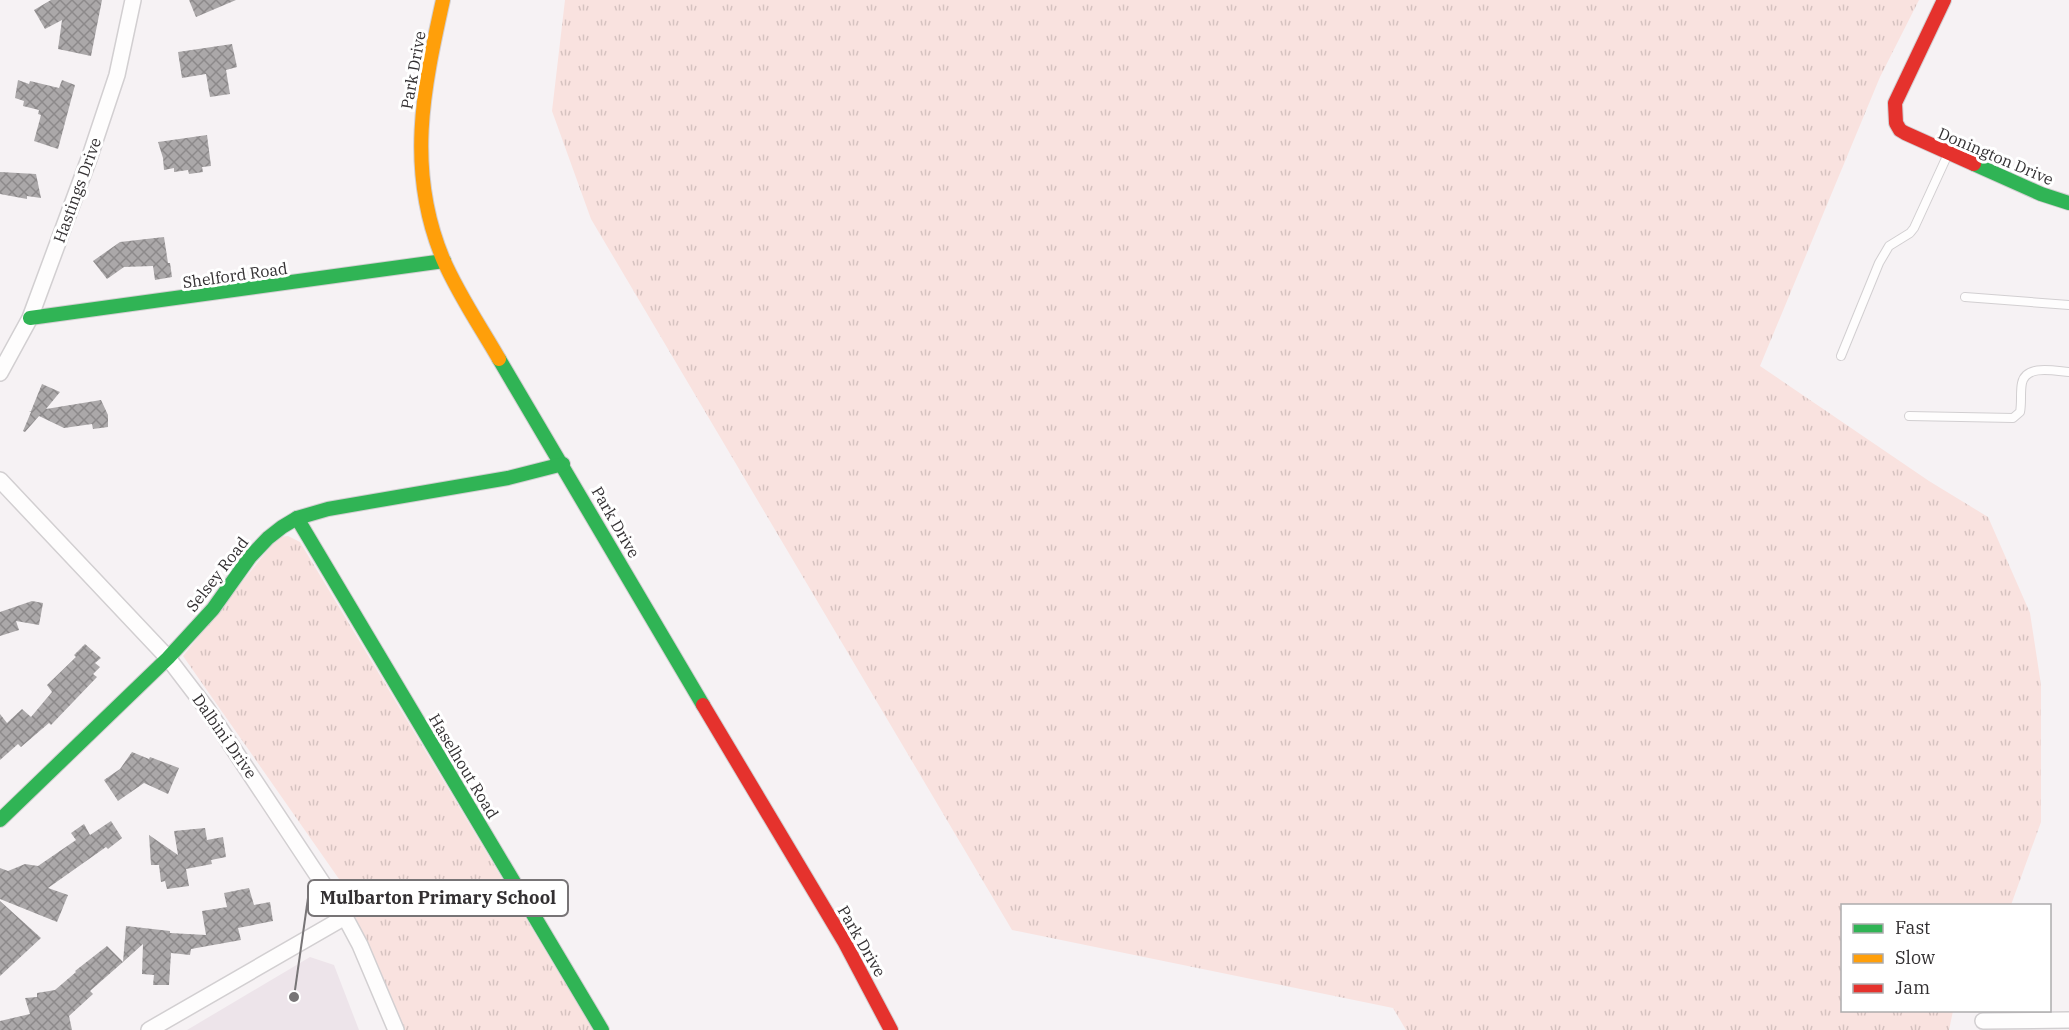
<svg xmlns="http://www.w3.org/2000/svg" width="2069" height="1030" font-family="'IBM Plex Serif',serif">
	<defs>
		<pattern id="park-tufts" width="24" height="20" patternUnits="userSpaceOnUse" patternTransform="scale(1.5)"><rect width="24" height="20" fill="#f9e2df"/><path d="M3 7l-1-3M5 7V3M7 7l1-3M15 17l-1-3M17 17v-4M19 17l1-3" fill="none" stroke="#d6c2c0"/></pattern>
		<pattern id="building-cross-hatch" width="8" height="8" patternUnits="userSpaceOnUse" patternTransform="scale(1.5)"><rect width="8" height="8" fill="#aba8a9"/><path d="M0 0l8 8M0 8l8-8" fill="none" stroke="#8c898a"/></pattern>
	</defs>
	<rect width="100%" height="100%" fill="#f6f2f4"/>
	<polygon fill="#ede4ea" points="310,957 334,965 359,1030 187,1030"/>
	<g fill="url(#park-tufts)">
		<polygon points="565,0 1919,0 1880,77 1760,366 1929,481 1988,517 2030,613 2041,685 2041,822 2011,905 1842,906 1842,1010 1953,1011 1949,1030 1406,1030 1393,1008 1012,930 591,219 552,111"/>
		<polygon points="288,536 300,542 593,1030 404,1030 339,879 183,656 278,537"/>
	</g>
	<g fill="url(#building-cross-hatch)">
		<polygon points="51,0 102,0 91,56 58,49 62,20 45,29 34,10"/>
		<polygon points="189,0 236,0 196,17"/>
		<polygon points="232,44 237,67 226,70 230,94 210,97 206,74 182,78 178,52"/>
		<polygon points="18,80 29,84 30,81 59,88 62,80 75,85 58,149 34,141 41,115 38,114 39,110 23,106 24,101 15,98"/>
		<polygon points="207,135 211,166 202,167 203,172 189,174 188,170 174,172 174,168 164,170 163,158 158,142"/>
		<polygon points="0,172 36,174 41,198 27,196 27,199 0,194"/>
		<polygon points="164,237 168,263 170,263 172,277 155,280 153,266 124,267 107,279 93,261 120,242"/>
		<polygon points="42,384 60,392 46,409 101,400 108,415 108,427 93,429 92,424 64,428 39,416 25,432 23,431 31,412 29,411 31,411"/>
		<polygon points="32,601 43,603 39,625 16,621 19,630 0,636 0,612"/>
		<polygon points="85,644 101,658 95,663 100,667 93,674 97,677 51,725 49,723 21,747 18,744 0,760 0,714 7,723 22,709 31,717 52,692 47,685 76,657 74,655"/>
		<polygon points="132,752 149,759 150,757 179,768 168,794 144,783 118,801 104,780 120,769"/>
		<polygon points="111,821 122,838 108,849 106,847 48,888 68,895 57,922 0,899 0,868 8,871 25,864 38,866 76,840 71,833 84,824 90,835"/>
		<polygon points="205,828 207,840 223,837 226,857 211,860 212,864 186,869 189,886 167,889 165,881 161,882 159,865 151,865 149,835 178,855 174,831"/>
		<polygon points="249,888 254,905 270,902 273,921 238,928 241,940 191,949 190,955 171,953 169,985 153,985 154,975 142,974 143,944 123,962 126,926 170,931 170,933 206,935 202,911 227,907 224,893"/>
		<polygon points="0,901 41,938 0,976"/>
		<polygon points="107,946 123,962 90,991 93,994 69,1016 72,1030 0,1030 0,1021 30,1014 25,998 37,997 37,993 55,990 76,972 75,971"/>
	</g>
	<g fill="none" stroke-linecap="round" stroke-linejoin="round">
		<defs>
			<g id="lane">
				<polyline points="1965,297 2069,305"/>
				<polyline points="1841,356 1879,263 1889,246 1910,233 1914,228 1948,154"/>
				<path d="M1909 416 2013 418 2020 412C2022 402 2020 392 2022 383 2026 364 2055 371 2069 372"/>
			</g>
			<g id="street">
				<polyline points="0,373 30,318 90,156 117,75 133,0"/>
				<polyline points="0,480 168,658 207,709 345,917 360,945 396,1030"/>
				<polyline points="1983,1021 2069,1020"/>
				<polyline points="149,1030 345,917"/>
			</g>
			<g id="fast">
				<polyline points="1974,164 2041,194 2069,203"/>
				<polyline points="30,318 444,261"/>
				<polyline points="499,359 703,705"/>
				<polyline points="297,518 602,1030"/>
				<polyline points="0,820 168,658 213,609 250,557 268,538 282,527 297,518 328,509 508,478 563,464"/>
			</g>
			<path id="slow" d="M443 0C423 90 406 170 443 259 458 294 480 326 499 359"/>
			<g id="jam">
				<polyline points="1944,0 1895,103 1896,123 1900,130 1905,133 1974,164"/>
				<polyline points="703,705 845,943 891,1030"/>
			</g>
		</defs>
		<use href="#lane" stroke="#d2cfd1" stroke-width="10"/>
		<use href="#street" stroke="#d2cfd1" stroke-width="18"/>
		<use href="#fast" stroke="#d2cfd1" stroke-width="16"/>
		<use href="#slow" stroke="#d2cfd1" stroke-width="16"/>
		<use href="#jam" stroke="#d2cfd1" stroke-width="16"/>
		<use href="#lane" stroke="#fefdfd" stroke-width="8"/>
		<use href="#street" stroke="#fefdfd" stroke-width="15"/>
		<use href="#fast" stroke="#30b455" stroke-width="14"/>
		<use href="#slow" stroke="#ff9f0a" stroke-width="14"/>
		<use href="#jam" stroke="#e5322d" stroke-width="14"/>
	</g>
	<g text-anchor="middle" stroke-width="6" stroke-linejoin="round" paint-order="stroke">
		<g font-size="16" fill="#333032" stroke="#fff">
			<text transform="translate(413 70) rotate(-80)" y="6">Park Drive</text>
			<text transform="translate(1996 156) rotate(23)" y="6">Donington Drive</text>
			<text transform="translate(77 190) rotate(-70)" y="6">Hastings Drive</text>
			<text transform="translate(235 275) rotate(-8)" y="6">Shelford Road</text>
			<text transform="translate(616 522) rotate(60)" y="6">Park Drive</text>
			<text transform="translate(217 574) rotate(-52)" y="6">Selsey Road</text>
			<text transform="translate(225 736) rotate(55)" y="6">Dalbini Drive</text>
			<text transform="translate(464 766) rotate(59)" y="6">Haselhout Road</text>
			<text transform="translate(862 941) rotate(60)" y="6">Park Drive</text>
		</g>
	</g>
	<path fill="none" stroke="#777476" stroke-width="2" d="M294 997L308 898"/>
	<circle fill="#777476" stroke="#fff" stroke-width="2" cx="294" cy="997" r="6"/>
	<rect fill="#fff" stroke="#777476" stroke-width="2" x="308" y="880" width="260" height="36" rx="6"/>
	<g font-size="18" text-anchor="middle" font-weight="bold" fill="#333032">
		<text x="438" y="904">Mulbarton Primary School</text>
	</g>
	<rect x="1841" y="904" width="210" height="108" fill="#ffffff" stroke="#adacad" stroke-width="1.5"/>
	<rect x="1853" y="924" width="30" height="9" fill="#30b455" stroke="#adacad" stroke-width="1.5"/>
	<text x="1895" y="934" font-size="18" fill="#333032">Fast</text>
	<rect x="1853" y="954" width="30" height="9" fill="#ff9f0a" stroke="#adacad" stroke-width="1.5"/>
	<text x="1895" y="964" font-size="18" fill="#333032">Slow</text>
	<rect x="1853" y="984" width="30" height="9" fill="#e5322d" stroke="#adacad" stroke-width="1.5"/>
	<text x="1895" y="994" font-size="18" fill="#333032">Jam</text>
</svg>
